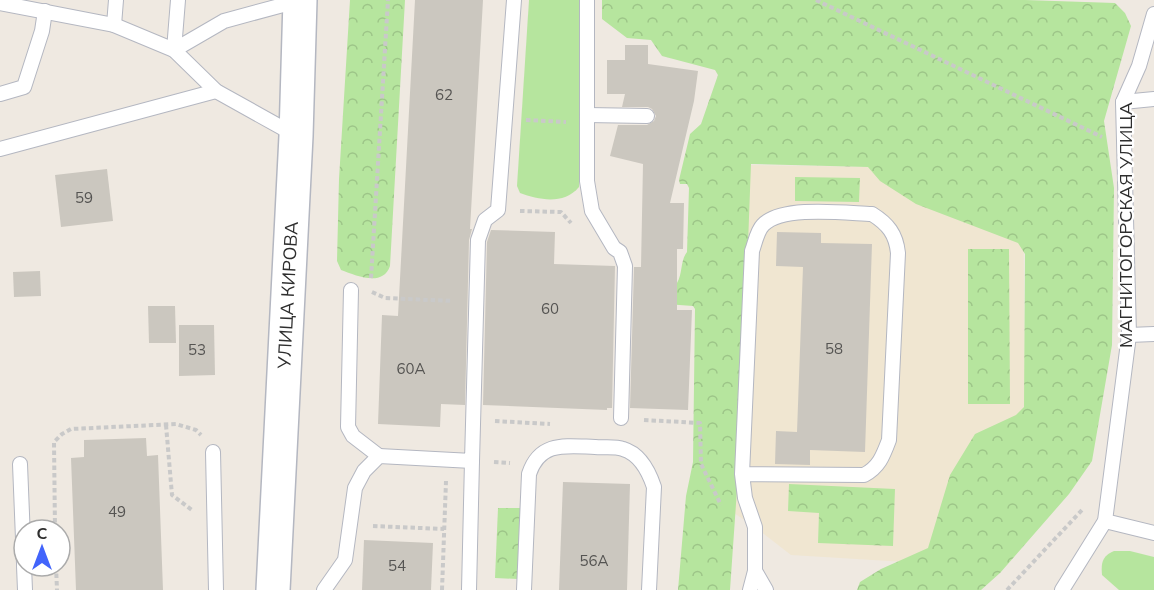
<svg xmlns="http://www.w3.org/2000/svg" width="1154" height="590" font-family="Mulish,sans-serif">
	<defs>
		<pattern id="forest-crowns" width="20" height="18" patternUnits="userSpaceOnUse" patternTransform="scale(1.5)"><rect width="20" height="18" fill="#b6e59e"/><path d="M2 6a3 3 0 1 1 6 0M12 15a3 3 0 1 1 6 0" fill="none" stroke="#9dc588"/></pattern>
	</defs>
	<rect width="100%" height="100%" fill="#efe9e1"/>
	<polygon fill="#f0e6d1" points="742,165 1023,169 1025,401 999,525 938,564 791,555 755,527 734,513"/>
	<g fill="#b6e59e">
		<path d="M529 0H583L579 187C564 205 539 200 520 193L517 186Z"/>
		<path d="M1114 551H1130L1154 557V590H1119L1102 575C1101 563 1102 556 1114 551Z"/>
	</g>
	<g fill="url(#forest-crowns)">
		<path d="M350 0H405L390 266C383 287 357 276 341 270L337 261 339 179Z"/>
		<path d="M602 0H1025L1115 3 1125 13 1131 26 1104 121 1114 188 1112 345 1092 461 1069 494 1000 573 981 590H857L860 582 881 569 928 548 950 475 975 434 1016 415 1024 407 1025 254 1018 243 916 204 880 181 868 167 751 164 741 432 730 590H678L686 496 693 462 695 309 693 306 652 303 651 283H677C683 273 680 261 687 252L689 188 687 184H680L679 180 690 134 701 124 718 75 715 70 662 56 651 40 627 38 602 19Z"/>
		<polygon points="795,177 860,178 859,202 795,201"/>
		<polygon points="968,249 1009,249 1010,404 968,404"/>
		<polygon points="789,484 895,489 893,546 818,543 819,513 788,511"/>
		<polygon points="498,508 521,508 518,579 495,578"/>
	</g>
	<g fill="#cbc7bf">
		<polygon points="415,0 483,0 470,229 472,229 469,240 465,405 441,404 440,427 378,424 382,315 398,316"/>
		<polygon points="625,45 648,45 648,64 698,71 694,101 670,203 684,203 683,249 677,249 677,310 692,310 688,410 630,408 634,267 641,267 643,164 610,156 618,125 647,125 654,121 656,116 652,109 648,107 622,107 625,94 607,94 607,60 625,60"/>
		<polygon points="107,169 113,221 61,227 55,175"/>
		<polygon points="491,230 555,232 554,264 615,266 612,408 607,408 607,410 483,405 487,242"/>
		<polygon points="777,232 821,233 821,243 872,244 865,452 810,450 810,465 775,464 776,431 797,432 803,267 776,266"/>
		<polygon points="40,271 41,296 14,297 13,272"/>
		<polygon points="148,306 175,306 176,343 149,343"/>
		<polygon points="179,325 214,325 215,375 179,376"/>
		<polygon points="146,438 147,456 158,455 163,590 76,590 71,458 84,457 84,440"/>
		<polygon points="563,482 630,484 627,590 559,590"/>
		<polygon points="364,540 433,543 431,590 362,590"/>
	</g>
	<g fill="none" stroke-linecap="round" stroke-linejoin="round">
		<defs>
			<g id="lane">
				<polyline points="178,0 174,50 216,91 295,135"/>
				<polyline points="587,0 587,181 592,211 614,248 620,252 625,266 621,418"/>
				<polyline points="0,3 114,25 174,50 224,21 283,5 299,4"/>
				<polyline points="114,25 116,0"/>
				<polyline points="0,94 24,87 42,31 45,11"/>
				<polyline points="1123,102 1154,99"/>
				<polyline points="587,115 647,116"/>
				<polyline points="0,149 216,91"/>
				<polyline points="351,290 348,427 353,436 379,456"/>
				<polyline points="1129,335 1154,334"/>
				<polyline points="213,452 216,590"/>
				<polyline points="20,464 24,564"/>
				<path d="M742 474 864 475C879 467 883 456 889 440L898 253C896 234 888 224 872 214 845 213 782 205 763 225 757 231 755 243 752 251L742 474 745 498 755 527V571L750 590"/>
				<polyline points="1105,521 1154,533"/>
				<polyline points="24,566 25,590"/>
				<polyline points="755,571 766,590"/>
				<polyline points="324,590 345,560 355,488 364,471 379,456 472,461 478,240 485,220 498,210 514,0"/>
				<polyline points="469,590 472,461"/>
				<path d="M524 590 529 474C540 441 565 446 595 447 603 448 615 446 623 449 640 454 649 472 654 487L649 590"/>
				<polyline points="1062,590 1105,521 1129,335 1123,102 1139,66 1154,14"/>
			</g>
			<polyline id="secondary" points="273,590 296,136 300,0"/>
		</defs>
		<use href="#lane" stroke="#b4b7c1" stroke-width="16"/>
		<use href="#secondary" stroke="#b4b7c1" stroke-width="36"/>
		<g stroke="#c9c9c9" stroke-width="4" stroke-dasharray="4.5 3" stroke-linecap="butt">
			<polyline points="816,0 1102,137"/>
			<polyline points="526,120 566,122"/>
			<polyline points="520,211 561,212 571,223"/>
			<polyline points="371,278 388,0"/>
			<polyline points="372,292 385,298 453,301"/>
			<polyline points="644,420 700,423 701,464 721,505"/>
			<polyline points="495,421 550,424"/>
			<polyline points="166,425 172,495 192,510"/>
			<polyline points="494,462 510,463"/>
			<polyline points="373,526 444,529"/>
			<polyline points="55,530 54,442 62,434 71,429 176,424 196,430 201,435"/>
			<polyline points="56,566 57,590"/>
			<polyline points="442,590 446,481"/>
			<polyline points="1007,590 1082,510"/>
		</g>
		<use href="#lane" stroke="#fff" stroke-width="14"/>
		<use href="#secondary" stroke="#fff" stroke-width="33"/>
	</g>
	<g text-anchor="middle" stroke-width="4.5" stroke-linejoin="round" paint-order="stroke">
		<g font-size="15" fill="#555452">
			<text x="444" y="100">62</text>
			<text x="84" y="203">59</text>
			<text x="550" y="314">60</text>
			<text x="834" y="354">58</text>
			<text x="197" y="355">53</text>
			<text x="411" y="374">60А</text>
			<text x="117" y="517">49</text>
			<text x="594" y="566">56А</text>
			<text x="397" y="571">54</text>
		</g>
		<g font-size="18" fill="#2e2e2e" stroke="#fff">
			<text transform="translate(1126 225) rotate(-90)" y="6">МАГНИТОГОРСКАЯ УЛИЦА</text>
			<text transform="translate(288 295) rotate(-87)" y="6">УЛИЦА КИРОВА</text>
		</g>
	</g>
	<g transform="translate(42 548)"><circle r="28" fill="#ffffff" stroke="#ababab" stroke-width="1.5"/>
	<path d="M0-4.5L10 22L0 15L-10 22Z" fill="#4264fb"/>
	<text y="-9" font-size="16" font-weight="bold" text-anchor="middle" fill="#2e2e2e">С</text>
	</g>
</svg>
